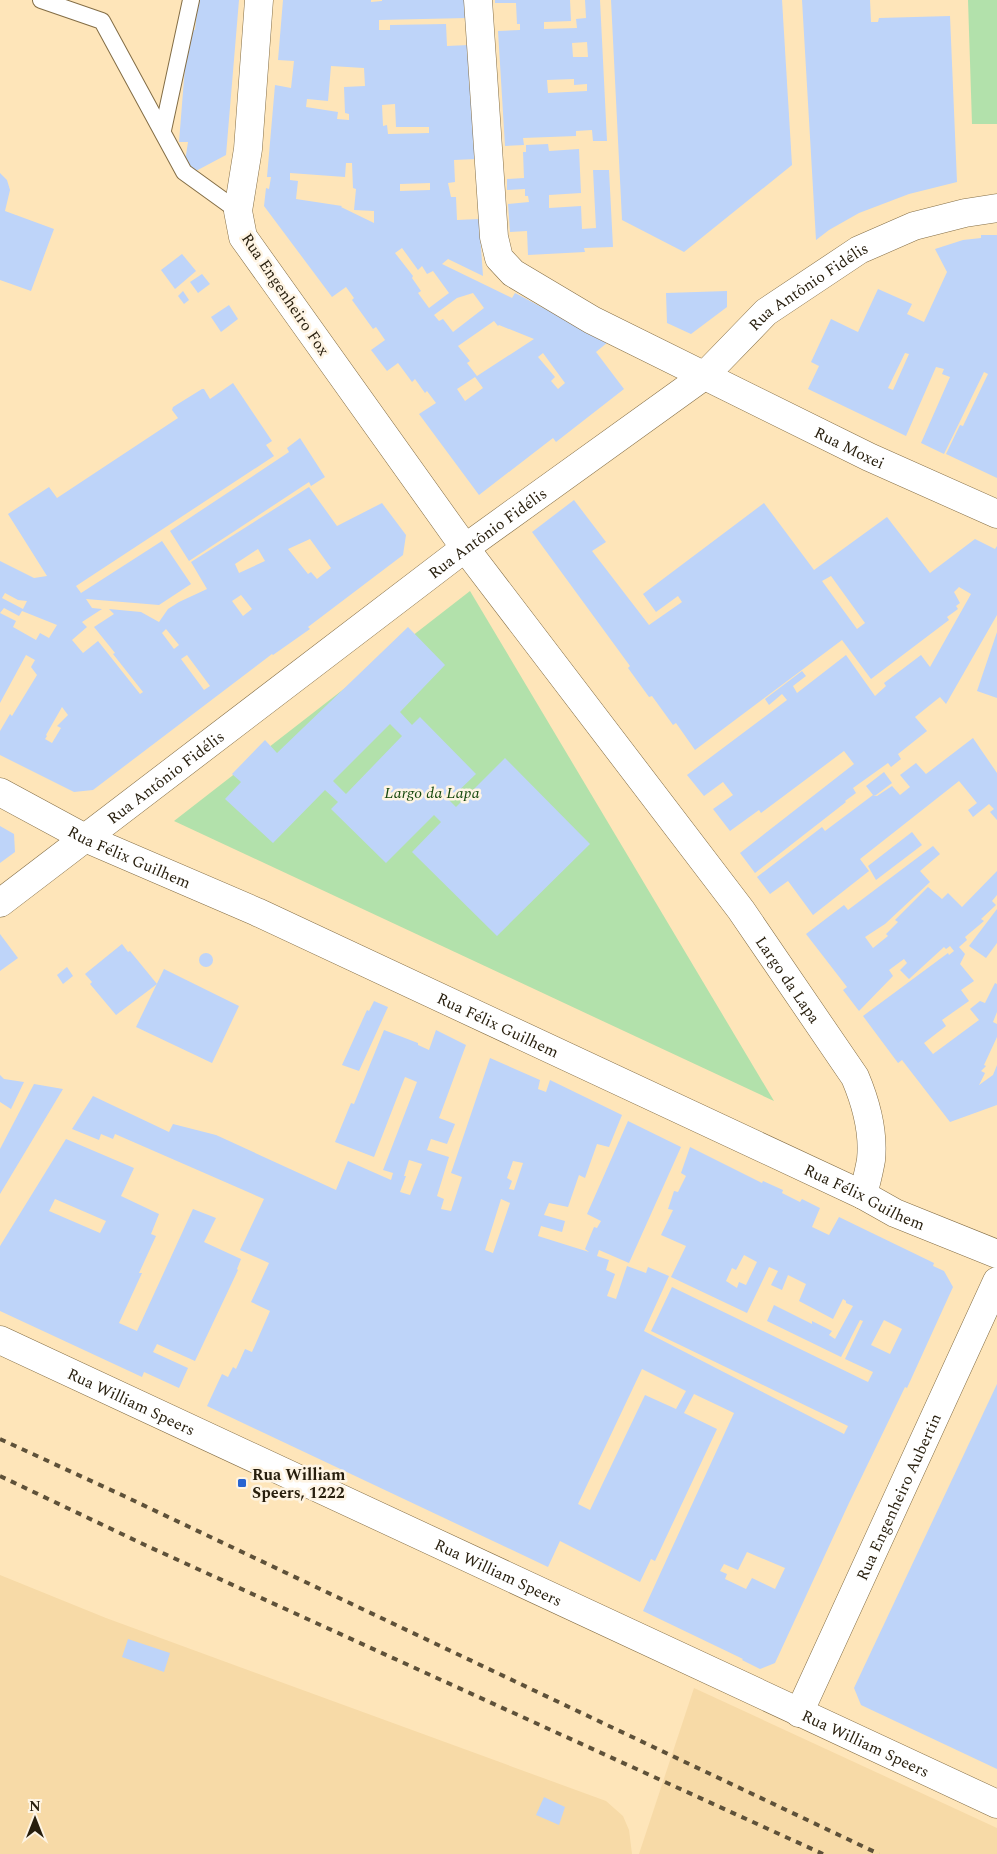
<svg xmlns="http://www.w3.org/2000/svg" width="997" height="1854" font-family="Spectral,serif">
	<rect width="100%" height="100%" fill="#fee5b9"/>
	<g fill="#f7daa7">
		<polygon points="0,1575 106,1618 606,1801 623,1816 629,1830 632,1854 0,1854"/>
		<polygon points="694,1688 997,1828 997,1854 639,1854"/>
	</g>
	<g fill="#b2e1ab">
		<polygon points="968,0 997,0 997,124 972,124"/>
		<polygon points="470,591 774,1101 174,821"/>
	</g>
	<g fill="#bed4f9" fill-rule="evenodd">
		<polygon points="198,0 239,0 226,155 194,172 183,160 186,155 188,142 179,142 188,29 195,30"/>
		<path d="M283 0H371V2L382 1V0H466L467 18 379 20V30H390V25L446 24 447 46 469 45 476 159 454 160 455 182 448 183 451 197H456L457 220 479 219 483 276 448 259 442 264 512 298 515 293 608 342 596 352 624 389 556 442 553 438 479 495 419 414 436 403 427 391 425 393 415 379 412 382 398 363 387 371 371 350 385 340 376 327 373 329 352 300 354 298 346 287 332 297 264 206 266 188 269 189 271 177H267L275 85 291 88 294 61 278 60ZM331 66 364 68 365 86 344 87 345 113 349 114V120L337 119 338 112 306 107 307 99 328 101ZM395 104 396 127H429V133L388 134 387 125 383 126 382 105ZM346 163H352L353 188 356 189 354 210 374 211V223L341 207 342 206 296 199 298 181 290 180V173L345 177ZM430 183V190L400 191V184ZM402 248 418 270 422 266 427 274 433 271 449 293 429 308 418 293 421 291 412 278 413 276 395 253ZM473 293 484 308 453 332 443 319 439 321 434 315 457 298ZM494 321 498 326 499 325 534 339 477 376 467 363 470 361 458 346ZM543 353 565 383 558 389 551 381 555 377 538 357ZM475 377 483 388 465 401 457 389Z"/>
		<path d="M495 0H570L571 21 544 22V29L577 28 576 19 586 18 585 0H600L607 141H593L592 130 576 131V136L523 138 524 145 505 146 498 31 520 30V24H517L516 3H495ZM587 42 588 57H573L572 43ZM574 79V85L587 84V91L548 93 547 80Z"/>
		<polygon points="611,0 782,0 792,165 684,252 622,220"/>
		<polygon points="802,0 870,0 871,22 878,22 879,18 950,16 957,182 909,194 859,213 829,230 816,240"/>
		<polygon points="548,144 549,151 579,149 581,193 549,195 549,208 581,206 582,229 596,228 593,170 609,170 613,247 584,248 585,252 528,255 527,231 510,232 508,204 529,202 528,196 525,196 525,189 507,190 507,179 524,178 523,152 526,152 526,145"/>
		<polygon points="0,173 7,180 10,190 5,211 54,229 31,291 0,280"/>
		<path d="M981 235H997V478L946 454 960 425 963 426 988 374 984 372 944 454 921 443 950 377 942 374 944 369 936 367 906 436 808 389 819 366 811 362 831 319 858 332 878 289 912 304 907 314 924 322 947 272 935 249 963 240 981 238ZM905 353 909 354 893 390 888 388Z"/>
		<polygon points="182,254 196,271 175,289 161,270"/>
		<polygon points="202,274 210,284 198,293 190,282"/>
		<polygon points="183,291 189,300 184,304 178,296"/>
		<polygon points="727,291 727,307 691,334 667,323 666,293"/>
		<polygon points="229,305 238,319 221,332 211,317"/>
		<path d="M233 383 272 441 266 445 274 456 76 586 81 593 162 541 191 584 159 605 86 599 92 608 102 609 82 622 87 627 72 640 83 653 98 641 140 694 143 692 113 654 115 653 94 627 114 614 109 609 141 612 159 622 168 609 179 602 207 589 191 562 309 487 337 526 382 503 406 535 403 555 308 627 310 629 273 655 272 654 93 790 74 792 0 755V731L10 714 12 716 37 675 31 667 35 660 26 655 0 703V561L34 578 47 576 8 514 49 487 57 498 178 418 172 410 173 407 202 389H204L210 399ZM310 539 331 568 317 579 311 572 308 574 288 549ZM258 549 265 561 239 573 235 564ZM5 593 18 600 27 601 23 609 2 598ZM241 595 252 609 243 616 232 601ZM4 608 19 616 22 611 57 625 49 638 40 633 36 640 13 627 16 621 0 613ZM166 629 179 645 174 649 162 633ZM187 655 210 686 204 690 181 659ZM62 707 68 715 57 726 61 728 52 743 45 739 47 736 46 735Z"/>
		<polygon points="300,438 325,477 311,486 309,482 189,561 170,531 289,452 287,448"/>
		<path d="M574 500 606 542 592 551 649 625 682 602 678 596 656 612 643 594 764 503 814 570 887 517 930 573 975 539 995 549 997 546V615L946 704 940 697 915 717 927 731 898 754 901 759 891 767 888 763 853 788 856 793 845 801 846 802 755 873 740 853 854 764 844 751 761 813 759 810 730 831 713 809 733 795 723 782 704 796 687 775 787 700 782 694 769 705 765 699 802 671 806 676 793 686 797 693 846 655 875 696 886 686 884 683 921 655 930 667 971 594 959 587 954 592 960 603 956 606 958 609 947 617 949 620 871 679 842 640 695 750 676 723 673 725 652 696 649 697 628 668 630 666 532 532ZM831 576 865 623 857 629 822 581Z"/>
		<path d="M408 627 445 665 400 712 412 725 420 717 476 774 449 800 456 807 505 758 590 844 497 936 412 852 441 822 434 815 386 863 331 809 338 802 325 790 273 843 225 799 241 782 232 774 265 740 277 753ZM390 724 402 736 346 794 333 781Z"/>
		<polygon points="997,632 997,698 977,691"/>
		<polygon points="973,738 997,773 997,820 990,812 994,809 989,804 973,817 968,810 977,803 959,781 860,859 869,871 813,915 788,881 770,894 757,877 822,827 825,831 873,795 877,796 892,786 900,795 910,787 900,775 916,763 926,774"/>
		<polygon points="884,772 892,783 876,795 873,795 866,786"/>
		<polygon points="0,826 14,834 15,852 0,863"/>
		<polygon points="912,832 922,845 876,880 868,866"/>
		<polygon points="933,846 940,854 920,871 930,882 885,924 865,937 873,948 888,936 886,934 898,922 895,920 928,887 942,899 948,893 962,907 997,871 997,895 992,901 996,905 981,919 984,921 965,937 967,940 959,947 965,954 960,964 974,981 961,990 969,1001 942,1020 946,1026 924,1043 933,1054 979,1020 970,1009 980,1001 985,1003 995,983 997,984 997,1012 993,1022 997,1024 997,1037 984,1065 986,1066 981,1071 985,1073 979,1085 993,1075 997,1065 997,1105 950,1122 902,1060 898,1063 863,1016 948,953 949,955 954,951 950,946 946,949 944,947 909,979 900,970 907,963 904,959 889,970 893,976 859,1011 843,990 847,987 806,934 844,905 848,910"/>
		<polygon points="997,909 997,943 986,958 969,946"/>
		<polygon points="0,934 18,958 0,971"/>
		<polygon points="122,944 128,952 130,951 157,984 116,1015 90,984 92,982 85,974"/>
		<circle cx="206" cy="960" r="7"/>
		<polygon points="67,967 73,976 63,984 57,975"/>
		<polygon points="164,969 239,1006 212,1063 136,1027"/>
		<polygon points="374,1001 388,1007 359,1071 342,1065 367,1010 369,1011"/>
		<path d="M384 1030 418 1043V1045L429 1050 436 1030 466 1045 439 1118 455 1124 447 1144 431 1139 427 1150 449 1157 437 1196 444 1199 441 1209 451 1211 462 1177 451 1173 490 1058 540 1080 538 1089 546 1092 550 1080 622 1115 609 1147 597 1144 585 1178 579 1175 568 1207 549 1203 544 1215 565 1221 562 1232 541 1226 538 1236 589 1252 585 1249 594 1227 597 1228 601 1221 587 1214 628 1121 681 1147 629 1263 599 1250 597 1256 609 1260 606 1270 615 1274 607 1296 616 1299 627 1266 646 1273 648 1267 669 1276 644 1331 844 1434 848 1426 651 1331 672 1287 868 1382 873 1372 845 1359 863 1321 860 1320 841 1357 767 1321 774 1305 812 1324V1321L832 1331 829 1335 835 1339 853 1306 846 1303V1301L843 1299 833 1319 799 1301 806 1284 788 1275 782 1290 771 1285 778 1271 769 1267 747 1313 671 1277 686 1246 661 1235 673 1210 668 1209 674 1191 678 1192 686 1176 681 1173 690 1147 762 1183 763 1181 783 1190 782 1193 800 1202 802 1199 820 1208 812 1227 829 1235 839 1217 934 1263 933 1266 944 1271 953 1287 907 1388 905 1387 849 1503 775 1663 760 1669 742 1660 743 1659 643 1611 734 1413 694 1394 684 1413 717 1429 655 1561 651 1559 640 1582 560 1541 548 1567 207 1406 222 1374 228 1377 233 1367 236 1369 245 1349 252 1352 270 1311 251 1302 269 1263 240 1250 264 1199 115 1134 113 1139 101 1134 99 1140 72 1129 93 1096 169 1132 173 1124 216 1135 336 1190 348 1161 391 1180 393 1173 383 1170 417 1082 405 1077 374 1157 335 1142 351 1103 354 1104ZM409 1160 422 1164 410 1195 400 1192 406 1176H404ZM513 1161 523 1163 514 1190 509 1189 512 1181 507 1178ZM501 1199 510 1203 493 1253 485 1250ZM744 1255 757 1262 746 1285 739 1282 737 1288 726 1281 732 1268 736 1270ZM884 1320 902 1329 890 1354 871 1345ZM642 1369 686 1391 676 1409 645 1395 590 1510 578 1504ZM747 1552 785 1568 775 1589 752 1578 746 1589 725 1579 727 1574 720 1571 724 1564 738 1570Z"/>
		<polygon points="0,1075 4,1079 24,1082 11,1109 0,1102"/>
		<polygon points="34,1084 63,1089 0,1194 0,1149"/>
		<path d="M66 1139 134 1168 121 1196 159 1214 151 1234 156 1236 139 1273H142L119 1323 137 1331 193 1209 216 1218 204 1242 241 1259 237 1269 238 1270 195 1361 157 1344 153 1352 188 1368 179 1388 144 1372 142 1377 0 1311V1246ZM55 1199 106 1221 100 1233 49 1211Z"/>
		<polygon points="997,1384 997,1769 861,1705 854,1688"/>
		<polygon points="128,1639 170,1653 164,1672 122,1657"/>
		<polygon points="544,1797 565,1807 559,1825 536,1815"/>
	</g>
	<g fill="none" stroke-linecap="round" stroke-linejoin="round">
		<defs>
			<g id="service">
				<polyline points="41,0 102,21 184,172 238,211"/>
				<polyline points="163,130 191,0"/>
			</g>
			<g id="minor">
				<path id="s1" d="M259 0 248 149 238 211 243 237 465 548 741 910 855 1077C866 1103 874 1131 871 1160 869 1172 866 1183 863 1195"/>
				<path id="s2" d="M478 0 494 237 499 258 513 273 592 320 869 457 997 514"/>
				<path id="s3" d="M0 903 465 548 704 376 766 312 859 250 914 226 965 213 997 208"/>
				<path id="s4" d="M0 1340 997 1804"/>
				<path id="s5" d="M799 1713 997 1281"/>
			</g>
			<g id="tertiary">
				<path id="s6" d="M0 792 85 838 257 912 863 1195 895 1213 997 1254"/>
			</g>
		</defs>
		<use href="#service" stroke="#836d45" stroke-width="18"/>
		<use href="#minor" stroke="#836d45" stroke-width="29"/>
		<use href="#tertiary" stroke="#836d45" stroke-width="29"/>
		<use href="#service" stroke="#fff" stroke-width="16"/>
		<use href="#minor" stroke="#fff" stroke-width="28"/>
		<use href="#tertiary" stroke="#fff" stroke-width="28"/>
		<g stroke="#5e5139" stroke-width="4" stroke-dasharray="6 6" stroke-linecap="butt">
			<polyline points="0,1439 124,1496 879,1854"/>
			<polyline points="0,1476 145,1545 823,1854"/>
		</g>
	</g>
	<rect fill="#2864d1" stroke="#fef4e3" stroke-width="2" x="237" y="1478" width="10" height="10" rx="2.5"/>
	<g text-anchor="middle" stroke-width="5" stroke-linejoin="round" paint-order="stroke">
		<g font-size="16" fill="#271e0d" stroke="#fef4e3">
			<text dy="6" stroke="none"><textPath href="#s3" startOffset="1018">Rua Antônio Fidélis</textPath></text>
			<text transform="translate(286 294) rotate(56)" y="6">Rua Engenheiro Fox</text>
			<text dy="6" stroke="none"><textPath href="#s2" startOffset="659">Rua Moxei</textPath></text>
			<text dy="6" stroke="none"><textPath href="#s3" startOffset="612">Rua Antônio Fidélis</textPath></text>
			<text dy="6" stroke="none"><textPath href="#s3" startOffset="208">Rua Antônio Fidélis</textPath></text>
			<text dy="6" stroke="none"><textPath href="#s6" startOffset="145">Rua Félix Guilhem</textPath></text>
			<text dy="6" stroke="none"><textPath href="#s1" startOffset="1160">Largo da Lapa</textPath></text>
			<text dy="6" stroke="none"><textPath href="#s6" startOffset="550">Rua Félix Guilhem</textPath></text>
			<text dy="6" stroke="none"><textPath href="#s6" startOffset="955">Rua Félix Guilhem</textPath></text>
			<text dy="6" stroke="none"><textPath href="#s4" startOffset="145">Rua William Speers</textPath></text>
			<text dy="6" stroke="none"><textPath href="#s5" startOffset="238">Rua Engenheiro Aubertin</textPath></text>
			<text dy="6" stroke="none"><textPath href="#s4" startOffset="550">Rua William Speers</textPath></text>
			<text dy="6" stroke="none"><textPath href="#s4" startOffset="955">Rua William Speers</textPath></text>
		</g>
		<g font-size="16" font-style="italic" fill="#15480d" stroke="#fef4e3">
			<text x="432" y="798">Largo da Lapa</text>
		</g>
		<g font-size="16" font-weight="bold" fill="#271e0d" stroke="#fef4e3" text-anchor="start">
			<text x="252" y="1480">Rua William<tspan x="252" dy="18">Speers, 1222</tspan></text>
		</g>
	</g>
	<g transform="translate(35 1819)" stroke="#fef4e3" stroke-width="4" paint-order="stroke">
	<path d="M0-4L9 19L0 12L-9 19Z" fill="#271e0d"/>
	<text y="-8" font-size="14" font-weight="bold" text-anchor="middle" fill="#271e0d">N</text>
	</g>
</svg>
